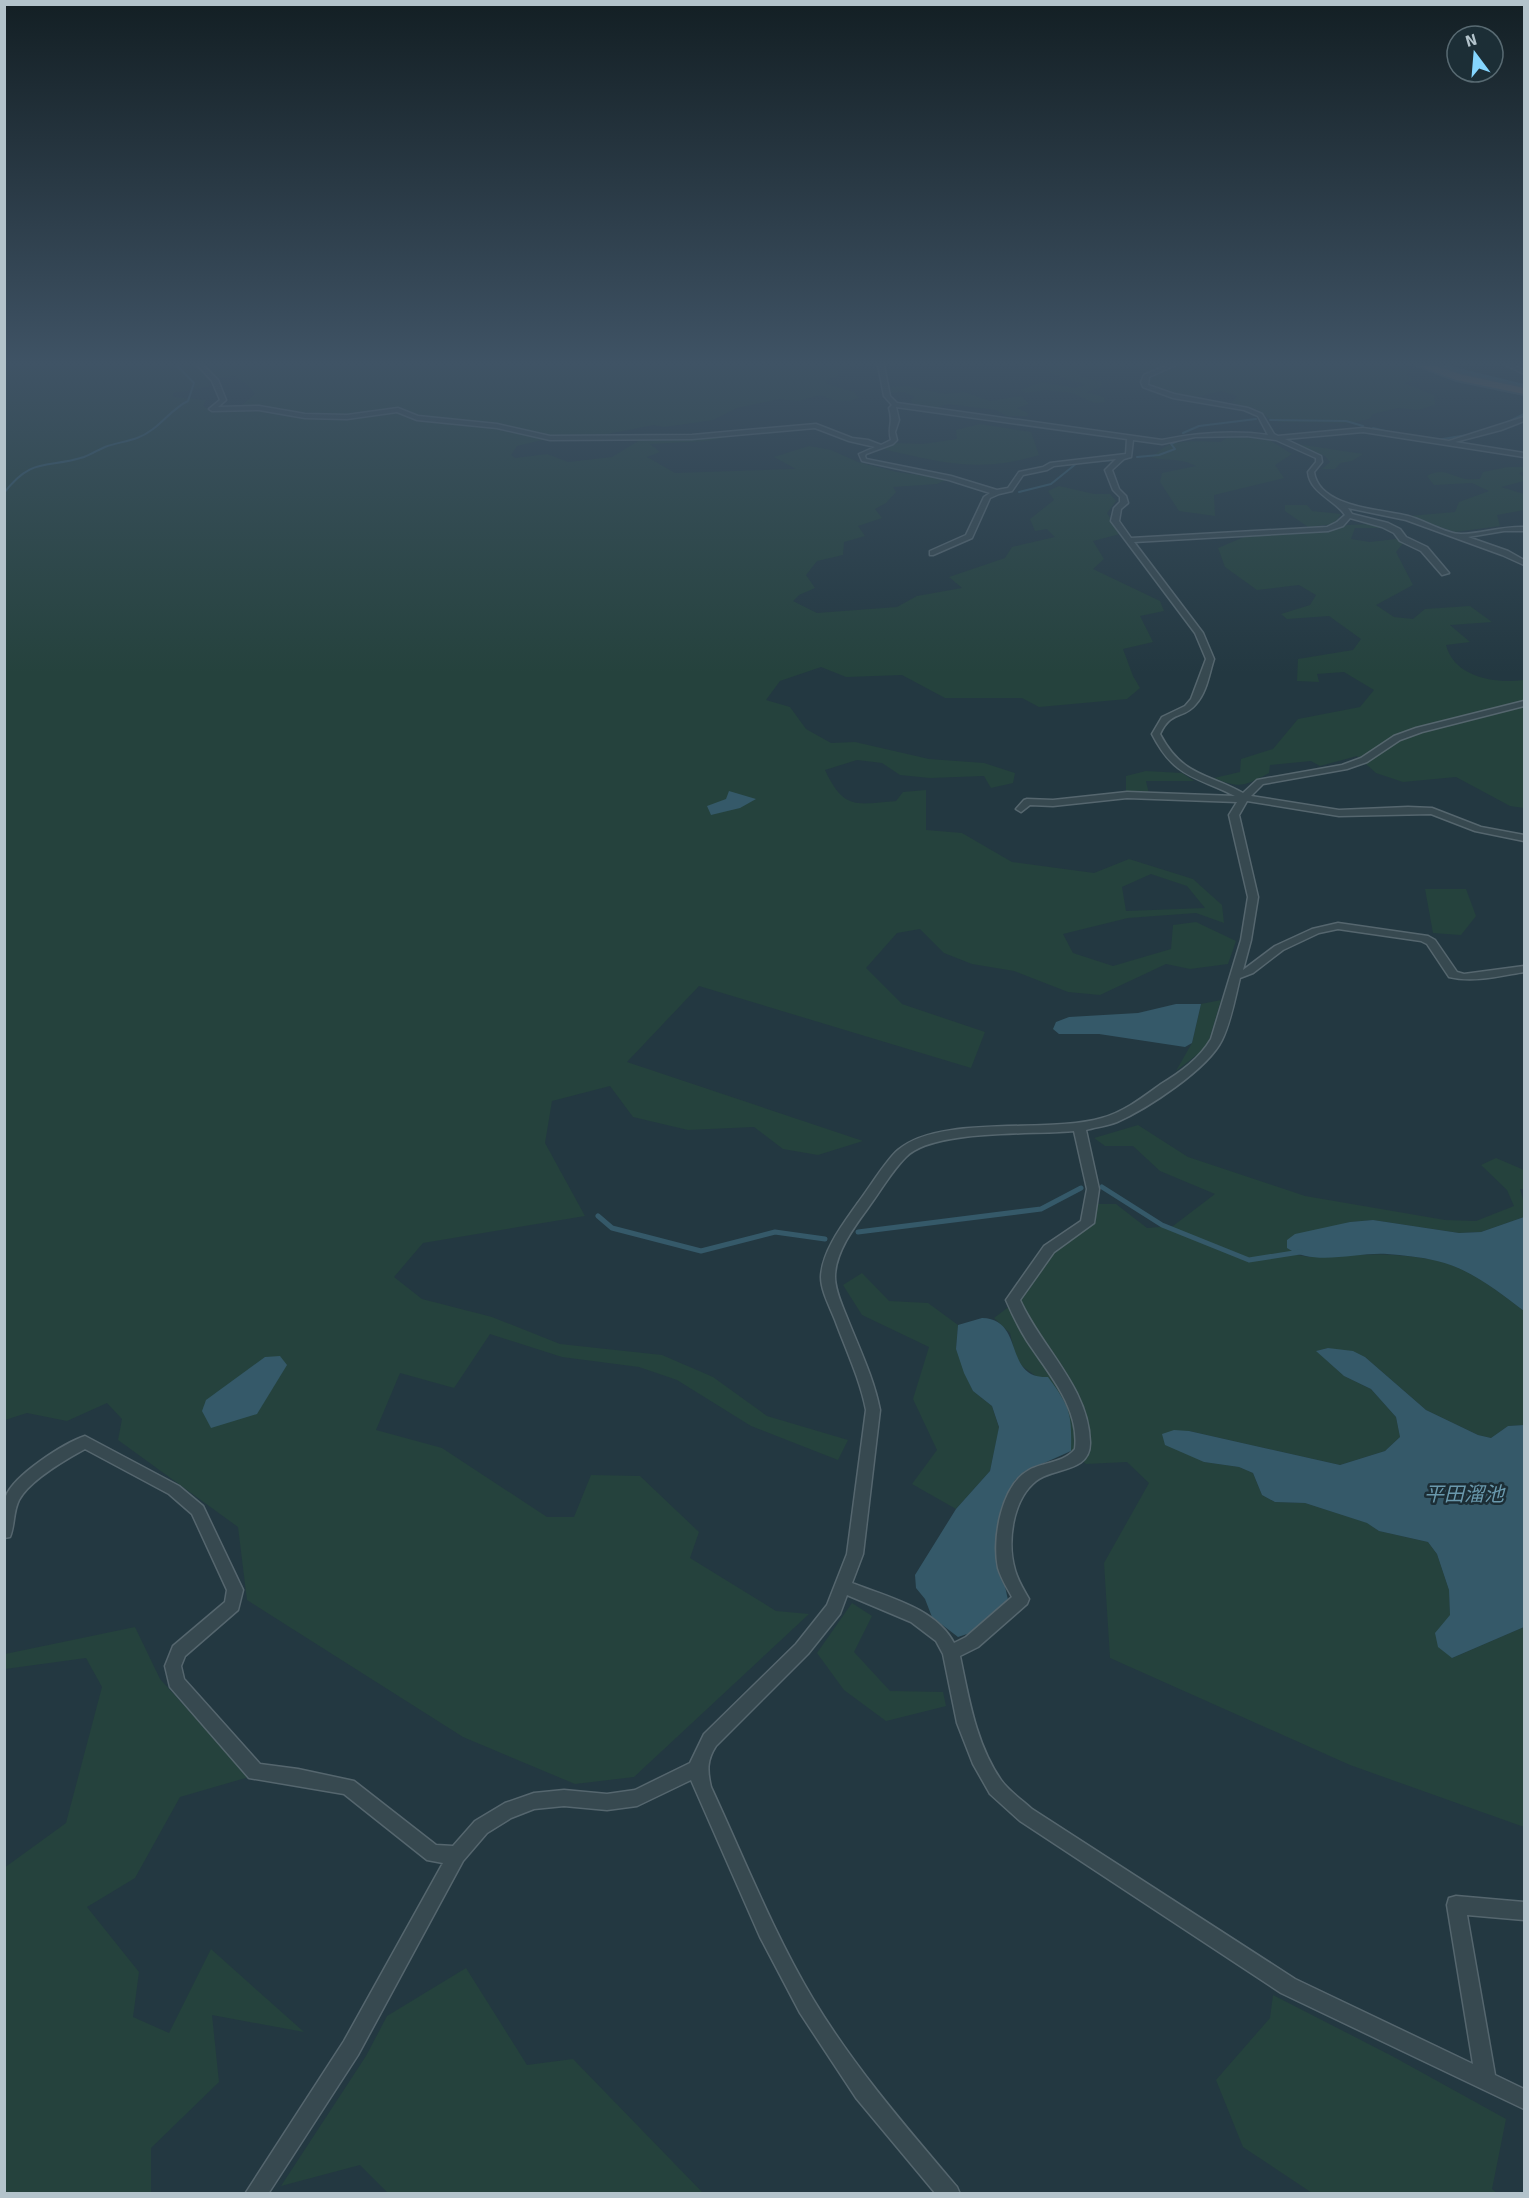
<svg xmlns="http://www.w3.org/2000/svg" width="1529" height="2198" font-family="Signika,'Noto Sans JP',sans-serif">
	<rect width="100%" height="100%" fill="#233841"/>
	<g fill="#25423d" fill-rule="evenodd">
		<path d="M5 365H195L211 380 209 387 173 393V397L206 400 203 406 209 410 240 407 255 394 249 386 235 376 217 378 204 365H863L838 371 839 376 826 380 827 384 854 392 859 398 848 401 833 400 820 395 799 401 779 399 737 408 713 420 664 427 654 425 602 435 555 437 517 446 511 455 515 458 547 454 568 462 612 457 640 440 729 437 706 441 650 444 660 452 647 457 675 473 796 469 774 457 809 446 831 450 858 462 897 472 947 479 937 484 893 487 896 492 886 503 875 509 882 518 858 526 865 536 844 542 843 555 817 561 806 575 815 588 799 595 793 601 817 613 897 607 917 596 962 588 949 577 1005 558 1012 547 1055 537 1047 529 1035 531 1030 519 1054 500 1048 491 1059 486 1094 494H1110L1116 501 1107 513 1120 534 1093 541 1104 559 1093 569 1160 601 1164 611 1140 616 1153 642 1123 649 1133 676 1140 688 1127 699 1039 707 1022 698H945L902 675 846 677 821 667 780 681 766 700 790 707 806 729 831 743 855 742 929 759 984 763 1015 773 1013 783 991 788 984 776 930 778 900 775 882 763 857 760 825 770C844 811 857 804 896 801L903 792 926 790V830L962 833 1012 862 1094 873 1129 859 1193 879 1222 905 1224 923 1196 913 1128 918 1063 934 1073 953 1113 966 1171 949 1173 925 1196 922 1236 941 1228 964 1190 969 1166 964 1100 995 1068 992 1014 971 972 964 944 953 920 929 897 933 866 968 902 1004 985 1032 971 1068 699 986 627 1062 863 1141 818 1155 783 1149 754 1127 688 1130 633 1117 610 1086 552 1101 545 1143 585 1216 423 1243 394 1277 422 1299 492 1317 560 1344 662 1355 713 1377 767 1416 848 1440 838 1460 751 1426 677 1380 639 1367 562 1357 490 1334 454 1388 400 1373 376 1430 442 1448 547 1517H574L591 1475 640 1476 699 1532 690 1558 776 1611 809 1614 634 1777 575 1784 463 1737 247 1600 238 1527 118 1440 122 1419 107 1403 67 1421 27 1413 5 1420ZM1151 874 1187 886 1205 908 1126 911 1122 887Z"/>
		<polygon points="1046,365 1406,365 1412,368 1407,374 1414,380 1404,383 1434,395 1435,405 1418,410 1398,408 1373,414 1369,419 1351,423 1281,422 1271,420 1258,410 1232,403 1237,396 1221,391 1190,399 1167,394 1152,386 1149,381 1155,374 1128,367 1078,370 1079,376 1102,382 1100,388 1086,392 1104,397 1105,402 1094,403 1072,393 1045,390 1026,393 1020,390 1041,382 1075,388 1086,385 1049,373"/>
		<polygon points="906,386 945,394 964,392 990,401 1021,396 1029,404 1017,408 1028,413 1027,416 1007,416 996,410 948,404 934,408 914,405 911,400 915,397 904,392 891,393 888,387"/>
		<path d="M980 424 1031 432 1039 455C980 473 942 463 883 449L894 443 923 444 957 439 956 430Z"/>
		<path d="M1243 437 1271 441 1292 454 1275 465 1284 478 1214 495 1215 516 1179 511 1160 482 1162 473 1196 466C1179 457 1167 462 1151 457 1157 454 1161 448 1167 446 1182 439 1204 442 1221 442L1226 438Z"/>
		<polygon points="1297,444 1363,454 1352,461 1340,463 1335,469 1322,469 1330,462 1325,456"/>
		<path d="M1508 467H1524V472L1519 473 1524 477V481L1501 487 1524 494V510L1497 515 1500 526 1455 532 1409 516 1455 512 1459 502 1489 491 1472 483 1434 485 1427 476C1442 467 1451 476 1465 479 1470 480 1476 479 1480 479L1483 472Z"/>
		<polygon points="1285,505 1307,505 1312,511 1341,514 1334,524 1308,527 1285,511"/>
		<path d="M1374 524 1385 528H1355L1351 539 1370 542 1396 539 1404 542 1396 552 1413 585 1376 605 1394 617 1413 619 1425 609 1470 606 1492 622 1450 625 1470 642 1446 645C1454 677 1495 684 1524 680V808L1510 806 1456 777 1403 782 1376 773 1357 756 1320 766 1311 761 1270 765 1269 773C1244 786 1240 789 1214 778L1240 772 1241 759 1273 749 1298 719 1360 707 1374 690 1344 672 1317 674 1319 682 1297 681 1298 659 1353 650 1361 639 1329 616 1287 619 1281 614 1310 605 1316 595 1299 585 1257 590 1225 567 1218 548 1244 537 1337 529 1347 525Z"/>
		<polygon points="1146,771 1182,773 1194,781 1146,781 1149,794 1126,792 1126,776"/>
		<polygon points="1425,889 1466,889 1476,916 1461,935 1433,933"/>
		<polygon points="1221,1000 1207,1047 1176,1071 1192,1043 1201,1004"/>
		<path d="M1138 1125 1188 1157 1305 1196 1445 1220 1476 1221 1514 1206 1507 1190 1481 1165 1496 1158 1524 1170V1189H1520L1524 1203V1217L1481 1232 1459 1233 1373 1220 1350 1222 1287 1240 1288 1248 1297 1255 1309 1257C1352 1255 1395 1251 1438 1261 1469 1268 1499 1292 1524 1311V1425L1508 1426 1491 1438 1478 1435 1426 1410 1365 1357 1328 1348 1317 1351 1344 1376 1371 1389 1396 1417 1400 1437 1385 1451 1340 1465 1189 1431 1204 1462 1239 1467 1253 1473 1262 1495 1275 1502 1305 1503 1368 1523 1379 1531 1428 1542 1437 1554 1449 1590 1452 1658 1524 1627V1827L1350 1765 1110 1658 1104 1563 1149 1483 1127 1462 1086 1464 1071 1451V1430L1037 1377 1022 1366 1016 1358 1010 1333 994 1318 1019 1299 1054 1250 1089 1225 1095 1204H1116L1147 1228 1173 1226 1215 1194 1160 1171 1133 1146H1105L1094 1138Z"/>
		<polygon points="862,1273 889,1301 928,1303 958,1325 956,1349 973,1391 992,1406 999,1428 990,1471 956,1509 912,1484 937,1450 913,1399 929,1347 862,1315 843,1285"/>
		<polygon points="852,1603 872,1616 854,1652 890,1691 943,1692 946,1706 886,1721 844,1690 817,1653"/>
		<polygon points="135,1627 160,1679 249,1777 180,1797 135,1878 87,1907 139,1972 133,2017 169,2033 211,1949 304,2032 212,2015 219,2082 151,2148 151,2193 5,2193 4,1868 66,1823 102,1687 86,1658 5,1669 5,1654"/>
		<polygon points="466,1968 527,2065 573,2059 703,2193 388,2193 360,2165 281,2186 366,2056 387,2016"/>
		<polygon points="1273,1995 1392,2056 1506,2119 1492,2189 1497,2193 1312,2193 1243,2147 1216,2080 1270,2018"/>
	</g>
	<g fill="#355969">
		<polygon points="729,791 756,799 740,808 711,815 707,806 726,799"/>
		<polygon points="1176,1004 1201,1004 1192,1043 1185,1047 1099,1034 1059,1034 1053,1029 1056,1022 1069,1017 1138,1013"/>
		<path d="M1524 1217V1311C1499 1292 1469 1268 1437 1261 1421 1257 1403 1255 1387 1254 1356 1252 1314 1267 1287 1248V1240L1295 1234 1350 1222 1373 1220 1459 1233 1481 1232Z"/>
		<path d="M982 1318C1026 1319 1002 1379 1048 1377 1070 1407 1072 1413 1071 1451L1024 1472 1015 1480 1001 1511 995 1540 1008 1600 973 1632 958 1637 932 1617 925 1599 916 1588 915 1575 956 1509 990 1471 999 1427 992 1406 973 1391 964 1373 956 1349 958 1325Z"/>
		<polygon points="1328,1348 1353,1351 1365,1357 1426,1410 1478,1435 1491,1438 1508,1426 1524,1425 1524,1627 1452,1658 1438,1647 1435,1633 1450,1615 1449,1590 1437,1554 1428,1542 1379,1531 1367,1523 1305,1503 1275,1502 1262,1495 1253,1473 1239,1467 1204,1462 1165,1445 1162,1434 1174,1430 1189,1431 1340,1465 1385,1451 1400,1437 1396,1417 1371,1389 1344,1376 1316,1351"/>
		<polygon points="280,1356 287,1365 257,1414 211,1428 202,1411 206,1400 265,1357"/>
	</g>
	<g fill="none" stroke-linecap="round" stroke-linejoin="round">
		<g stroke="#355969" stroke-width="2">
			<polyline points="1270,420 1346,421 1363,426"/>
			<polyline points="1504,424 1524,414"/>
			<polyline points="1373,428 1393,433"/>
			<polyline points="1183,433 1199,426 1256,419"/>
			<polyline points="1437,440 1467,435"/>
			<polyline points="1137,457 1159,455 1175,449 1171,444 1182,439"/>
			<polyline points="1019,492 1051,484 1077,463 1113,460"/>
			<path d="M4 493C32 456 47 469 84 457 92 454 98 450 105 447 115 443 126 442 137 438 159 430 169 410 188 401L194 383 176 365"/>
		</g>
		<g stroke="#355969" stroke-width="5">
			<polyline points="1102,1187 1162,1225 1249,1260 1300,1252"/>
			<polyline points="598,1216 612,1228 701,1251 775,1232 825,1239"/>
			<polyline points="858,1232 1041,1209 1081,1188"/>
		</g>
		<polygon fill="#355969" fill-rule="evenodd" points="1428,365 1446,365 1524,384 1524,392 1430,368"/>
		<defs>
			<g id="street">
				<path d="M197 365H203L218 380 226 400 218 407 259 406 305 414 347 415 398 408 418 416 497 424 550 436 692 435 816 424 852 438 868 440 881 445 891 440C887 426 894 424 889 408L892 405 884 396 878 365H884L890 396 897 403 1162 440C1197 433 1232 430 1268 435L1258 416 1244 410 1173 398 1143 387 1141 382 1144 375 1168 365H1176L1149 377 1148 385 1174 394 1248 408 1262 414 1274 434 1278 436 1363 428 1449 441 1524 417V421L1501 430 1455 442 1524 453V457L1363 432 1285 439 1321 456 1322 462 1314 472C1319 508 1381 509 1408 516 1424 520 1446 534 1461 534 1481 534 1502 526 1524 527V531H1504L1468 537 1508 551 1524 560V565L1502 555 1406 520 1348 508 1352 514 1388 523 1400 529 1406 537 1427 547 1449 573 1442 575 1421 551 1400 541 1394 533 1382 527 1350 518 1343 526 1328 531 1134 542 1203 633 1214 659C1209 674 1207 692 1196 704 1183 720 1172 709 1160 734 1182 776 1207 773 1243 793L1257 780 1342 765 1361 758 1394 736 1416 728 1524 701V706L1422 732 1400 740 1367 762 1347 769 1263 784 1251 796 1339 810 1408 807 1432 808 1481 827 1524 835V841L1475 831 1431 814 1339 816 1247 801 1239 815 1258 897 1251 940 1243 970 1275 946 1312 929 1338 923 1428 936 1435 940 1457 972 1464 974 1524 966V972C1500 976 1473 983 1449 977L1427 944 1421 941 1338 929 1319 933 1283 950 1253 973 1240 978C1235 998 1231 1022 1222 1040 1208 1069 1147 1109 1117 1122 1107 1126 1096 1127 1086 1130L1099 1189 1094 1223 1054 1252 1020 1300C1041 1347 1089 1388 1090 1442 1091 1473 1053 1467 1036 1481 1012 1500 1007 1543 1015 1570 1018 1581 1024 1590 1029 1599L1027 1604 978 1647 960 1656C969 1699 976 1744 1001 1780 1009 1791 1022 1800 1032 1809L1295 1979 1473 2064 1447 1905 1449 1898 1456 1896 1524 1902V1920L1467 1915 1495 2075 1524 2089V2109L1281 1993 1020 1821 990 1794 973 1764 957 1723 943 1654 936 1641 911 1622 847 1595 840 1614 808 1654 716 1746C707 1760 707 1770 711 1787 744 1858 773 1932 813 1999 854 2067 906 2127 957 2187L960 2194H936L856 2098 800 2013 760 1937 691 1780 637 1806 607 1810 564 1806 534 1809 511 1818 487 1833 463 1861 358 2055 268 2194H245L344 2041 443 1863 427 1860 344 1794 249 1778 170 1687 165 1666 173 1646 225 1602 227 1590 192 1514 169 1494 85 1449C65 1460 30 1480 19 1500 13 1512 15 1525 10 1537L4 1538C4 1526 1 1507 6 1496 14 1475 64 1443 85 1436L179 1486 203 1506 243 1590 238 1610 185 1656 181 1666 184 1679 260 1764 298 1769 354 1781 436 1845 453 1846 475 1821 505 1803 534 1793 564 1790 607 1794 635 1790 690 1763 704 1734 796 1644 827 1605 847 1554 866 1410C860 1379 846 1350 835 1320 830 1307 821 1291 821 1277 822 1251 843 1224 857 1204 868 1190 886 1160 898 1150 940 1114 1048 1134 1102 1118 1124 1112 1143 1097 1161 1084 1181 1072 1199 1059 1211 1039L1241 940 1248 897 1229 815 1237 802 1127 798 1053 806 1030 805 1021 812 1016 809 1024 800 1027 799 1053 800 1127 792 1235 796C1196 776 1175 779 1152 734L1162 717 1185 706 1191 699 1206 659 1195 633 1111 521 1114 508 1120 502V497L1113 490 1105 470 1116 459 1054 466 1047 470 1023 475 1012 491 999 494 990 498 972 538 933 555H930V551L966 535 984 497 990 493 949 480 862 461 859 454 875 447 849 441 815 428 692 439 550 440 497 428 417 420 397 412 347 419 305 418 259 410 212 411 209 409 220 400 212 381ZM896 407 1127 439 1126 454 1050 463 1043 467 1019 472 1008 488 997 490 951 476 866 459 865 456 866 454 893 444 897 440 895 432 899 420ZM1247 436 1276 440 1316 458V462L1308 472C1310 493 1334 499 1345 515L1337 522 1327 527 1131 538 1119 521 1121 509 1128 503 1126 496 1119 489 1112 470 1124 459 1131 457 1133 440 1162 444 1195 437ZM1074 1131 1087 1189 1081 1221 1044 1246 1006 1300C1012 1314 1019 1328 1027 1341 1048 1373 1080 1408 1075 1449 1064 1463 1043 1462 1029 1470 1001 1485 992 1539 998 1568 1001 1578 1007 1588 1012 1597L966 1637 954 1643C936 1608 887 1597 852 1583L863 1554 880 1410C874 1379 860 1350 848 1320 843 1307 835 1291 835 1277 835 1253 854 1227 868 1208 880 1192 891 1172 906 1157 933 1129 1034 1135 1074 1131Z"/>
				<polygon points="1506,365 1513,365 1524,370 1524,374"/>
			</g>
			<polygon id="highway" points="1416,365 1432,365 1463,375 1524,388 1524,394 1456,380"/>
		</defs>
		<use href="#street" stroke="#55666e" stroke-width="3"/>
		<use href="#highway" stroke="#42535b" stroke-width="4"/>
		<use href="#street" fill="#374950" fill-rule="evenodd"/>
		<use href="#highway" fill="#775f53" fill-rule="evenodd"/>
	</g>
	<linearGradient id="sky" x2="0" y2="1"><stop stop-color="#131f24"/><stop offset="0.54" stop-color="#3f5365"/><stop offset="1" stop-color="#3f5365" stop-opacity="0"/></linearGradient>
	<rect width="1529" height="673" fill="url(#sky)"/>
	<g text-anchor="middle" stroke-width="5" stroke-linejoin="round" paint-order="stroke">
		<g font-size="20" font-style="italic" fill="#6a99ad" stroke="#1c2e36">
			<text x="1464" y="1501">平田溜池</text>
		</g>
	</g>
	<rect width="1529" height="2198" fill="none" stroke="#b3c3cb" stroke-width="12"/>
	<g transform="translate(1475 54) rotate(344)"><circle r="28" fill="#1c2e36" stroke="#586a72" stroke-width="1.5"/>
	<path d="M0-4.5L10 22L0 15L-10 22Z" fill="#85d6ff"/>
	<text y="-9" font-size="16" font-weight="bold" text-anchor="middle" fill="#b3c3cb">N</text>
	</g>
</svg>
